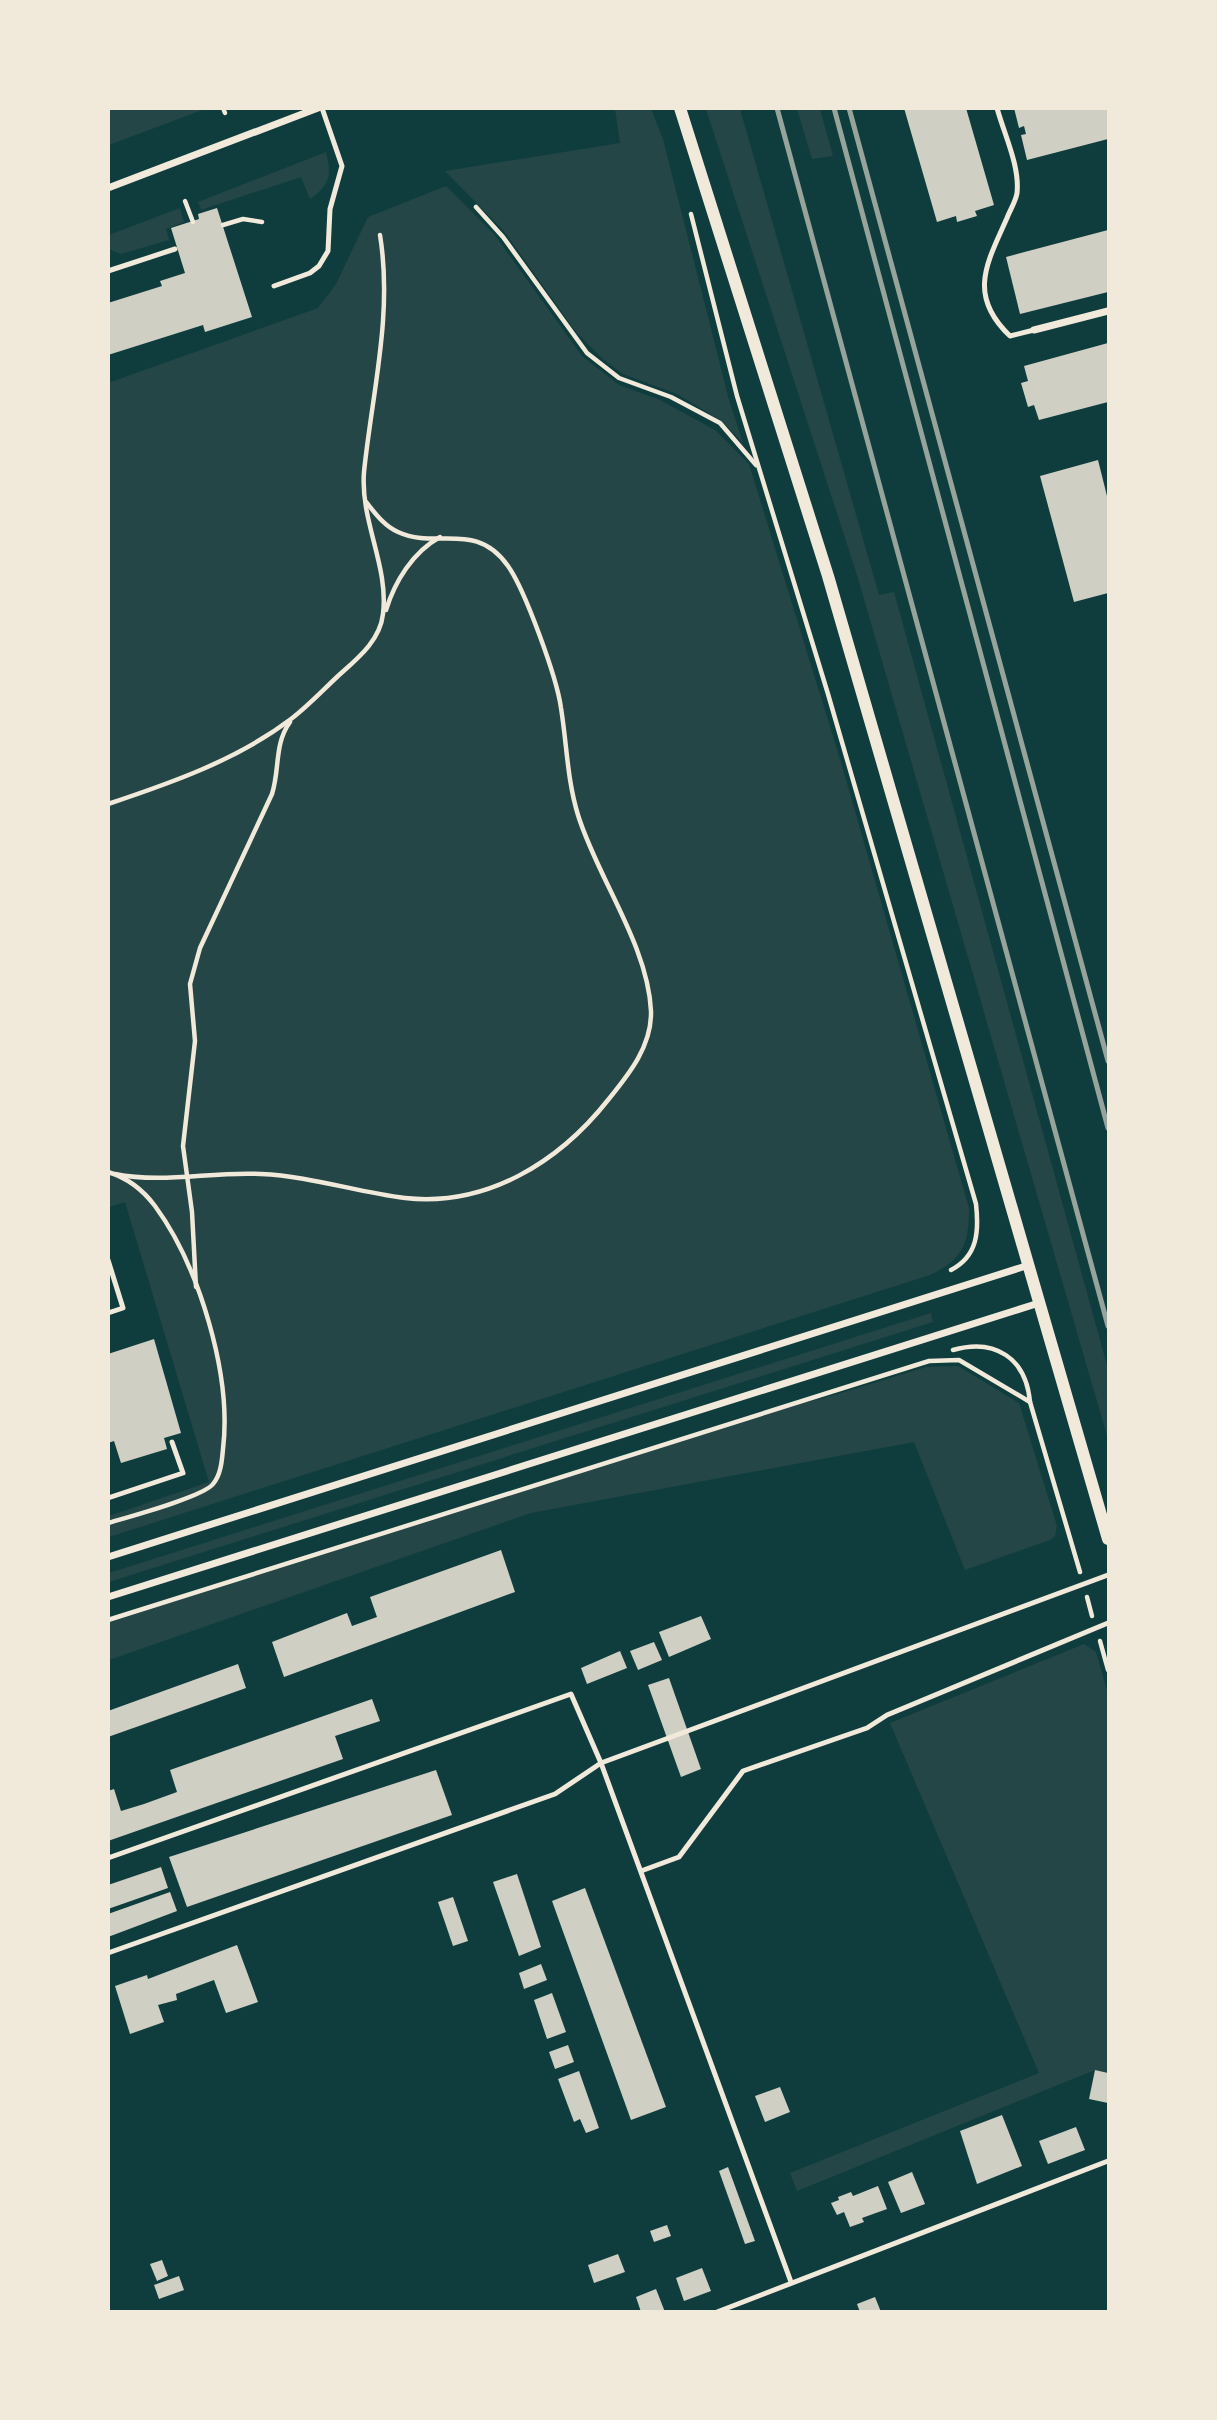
<svg xmlns="http://www.w3.org/2000/svg" width="1217" height="2420" font-family="'Open Sans',sans-serif">
	<rect width="100%" height="100%" fill="#0f3d3e"/>
	<g fill="#244646">
		<polygon points="109,108 205,108 205,109 109,145"/>
		<polygon points="615,109 651,109 663,139 729,400 743,443 722,421 677,394 623,374 603,359 576,332 504,231 445,171 620,143"/>
		<polygon points="706,109 740,109 879,595 894,592 1108,1369 1108,1439 857,575"/>
		<polygon points="797,109 820,109 833,156 812,159"/>
		<path d="M326 152C332 175 330 185 310 199L301 177 201 210 198 202Z"/>
		<path d="M446 186 494 234 582 356 619 385 660 400 715 430 749 464 840 759 969 1208C969 1244 963 1259 930 1275L109 1537V1516L209 1482 125 1202 109 1207 108 383 318 308 336 284 368 217Z"/>
		<polygon points="180,208 184,222 166,229 169,240 121,254 109,249 109,235"/>
		<polygon points="931,1313 933,1322 109,1582 109,1573"/>
		<polygon points="958,1366 1019,1403 1057,1526 1055,1536 1050,1540 965,1570 914,1442 531,1513 109,1660 108,1617 763,1413 831,1396 926,1367"/>
		<polygon points="1084,1644 1096,1652 1108,1694 1108,2073 1095,2070 797,2191 790,2173 1039,2073 890,1723"/>
	</g>
	<g fill="#cfcfc3">
		<polygon points="904,108 966,108 994,205 975,211 977,216 957,222 956,216 937,222"/>
		<polygon points="1014,108 1108,108 1108,139 1027,160 1021,135 1026,134 1024,126 1019,128"/>
		<polygon points="217,208 252,317 205,332 203,325 108,355 108,303 162,286 160,281 185,273 171,228 199,219 198,214"/>
		<polygon points="1108,230 1108,292 1020,314 1006,257"/>
		<polygon points="1108,343 1108,402 1039,420 1034,405 1028,407 1021,383 1028,381 1024,366"/>
		<polygon points="1098,460 1108,500 1108,593 1074,602 1040,476"/>
		<polygon points="154,1339 181,1433 164,1438 167,1449 121,1463 114,1441 108,1443 108,1354"/>
		<polygon points="501,1550 515,1592 284,1677 272,1642 347,1613 352,1626 377,1617 370,1597"/>
		<polygon points="701,1616 711,1639 669,1657 659,1632"/>
		<polygon points="654,1642 662,1660 638,1670 630,1651"/>
		<polygon points="620,1651 627,1668 587,1684 581,1668"/>
		<polygon points="238,1664 246,1688 108,1737 108,1711"/>
		<polygon points="669,1678 701,1769 681,1777 648,1685"/>
		<polygon points="372,1699 380,1721 335,1736 343,1759 108,1841 108,1791 114,1789 121,1811 144,1804 177,1792 170,1770"/>
		<polygon points="436,1770 452,1815 187,1907 169,1857"/>
		<polygon points="161,1867 168,1888 108,1909 108,1885"/>
		<polygon points="517,1874 541,1947 519,1956 493,1882"/>
		<polygon points="585,1888 666,2107 631,2120 552,1901"/>
		<polygon points="170,1892 177,1911 108,1937 108,1914"/>
		<polygon points="453,1897 468,1941 453,1946 438,1902"/>
		<polygon points="237,1945 258,2002 226,2013 214,1980 176,1994 177,2000 158,2005 164,2022 130,2034 115,1986 147,1975 148,1979"/>
		<polygon points="541,1964 547,1980 524,1989 519,1973"/>
		<polygon points="552,1993 566,2032 547,2039 534,2000"/>
		<polygon points="568,2045 574,2062 555,2069 549,2052"/>
		<polygon points="1095,2070 1108,2073 1108,2103 1089,2099"/>
		<polygon points="579,2071 599,2128 586,2133 580,2119 574,2122 558,2079"/>
		<polygon points="780,2087 790,2112 765,2122 755,2096"/>
		<polygon points="1002,2115 1022,2166 977,2184 960,2131"/>
		<polygon points="1076,2127 1085,2150 1048,2164 1039,2141"/>
		<polygon points="728,2167 755,2241 745,2244 719,2171"/>
		<polygon points="912,2172 925,2204 901,2213 888,2182"/>
		<polygon points="878,2186 887,2209 862,2218 864,2222 850,2227 844,2212 837,2215 831,2203 839,2200 838,2197 851,2192 853,2196"/>
		<polygon points="667,2225 671,2236 654,2242 650,2231"/>
		<polygon points="618,2254 625,2272 594,2283 588,2265"/>
		<polygon points="162,2260 168,2276 157,2281 150,2264"/>
		<polygon points="702,2268 711,2291 684,2301 676,2278"/>
		<polygon points="179,2276 184,2290 159,2299 154,2285"/>
		<polygon points="656,2289 665,2312 641,2312 636,2297"/>
		<polygon points="875,2297 881,2312 860,2312 857,2304"/>
	</g>
	<g fill="none" stroke-linecap="round" stroke-linejoin="round">
		<g stroke="#f1e9da" stroke-width="4.5">
			<polyline points="223,108 225,113"/>
			<polyline points="185,201 193,222"/>
			<polyline points="476,207 503,237 587,353 619,378 671,397 720,423 756,465"/>
			<path d="M691 214 737 396 828 694 976 1204C979 1231 978 1256 951 1270"/>
			<polyline points="223,225 243,219 262,222"/>
			<path d="M386 610C395 581 413 552 440 537"/>
			<path d="M108 804C171 783 237 760 291 719 307 707 322 691 338 676 357 659 380 641 383 614 389 566 360 521 364 472 372 393 393 315 380 235"/>
			<path d="M108 1172C128 1178 143 1190 155 1206 199 1266 232 1375 223 1449 222 1460 221 1475 213 1484 203 1497 128 1517 108 1523"/>
			<path d="M115 1174C164 1184 212 1171 261 1174 310 1176 356 1192 405 1198 487 1207 559 1162 608 1100 629 1074 652 1046 651 1011 648 945 597 877 578 815 567 779 567 745 561 708 557 678 525 590 508 566 476 520 437 550 398 532 384 526 375 513 366 502"/>
			<path d="M196 1287 192 1212 183 1146 195 1041 190 984 200 948 272 794C280 769 274 744 290 722"/>
			<path d="M953 1350C995 1338 1026 1358 1030 1402L1080 1572"/>
			<polyline points="1087,1597 1092,1616"/>
			<polyline points="108,1620 929,1361 959,1360 1030,1402"/>
			<polyline points="1100,1641 1108,1670"/>
		</g>
		<g stroke="#f1e9da" stroke-width="5">
			<path d="M997 108C1004 134 1020 166 1017 193 1016 201 1010 210 1007 218 987 263 967 295 1010 336L1034 330"/>
			<polyline points="108,271 175,249"/>
			<polyline points="274,286 310,273 319,266 328,251 330,209 342,166 322,108"/>
			<polyline points="108,1260 123,1308 108,1313"/>
			<polyline points="108,1498 183,1473 172,1442"/>
			<polyline points="108,1858 571,1694 601,1763 791,2282"/>
			<polyline points="641,1871 679,1857 743,1771 867,1728 887,1715 1108,1623"/>
			<polyline points="108,1953 555,1794 601,1763 1108,1575"/>
			<polyline points="717,2312 1108,2161"/>
		</g>
		<g stroke="#f1e9da" stroke-width="7">
			<polyline points="108,188 318,108"/>
			<polyline points="1034,330 1108,311"/>
			<polyline points="108,1557 1029,1265"/>
			<polyline points="108,1597 1039,1303"/>
		</g>
		<polyline stroke="#f1e9da" stroke-width="12" points="680,108 828,576 1108,1539"/>
		<g stroke="#97a49c" stroke-width="5">
			<polyline points="777,108 1108,1326"/>
			<polyline points="834,108 1108,1128"/>
			<polyline points="849,108 1108,1061"/>
		</g>
	</g>
	<rect width="1217" height="2420" fill="none" stroke="#f1e9da" stroke-width="220"/>
</svg>
